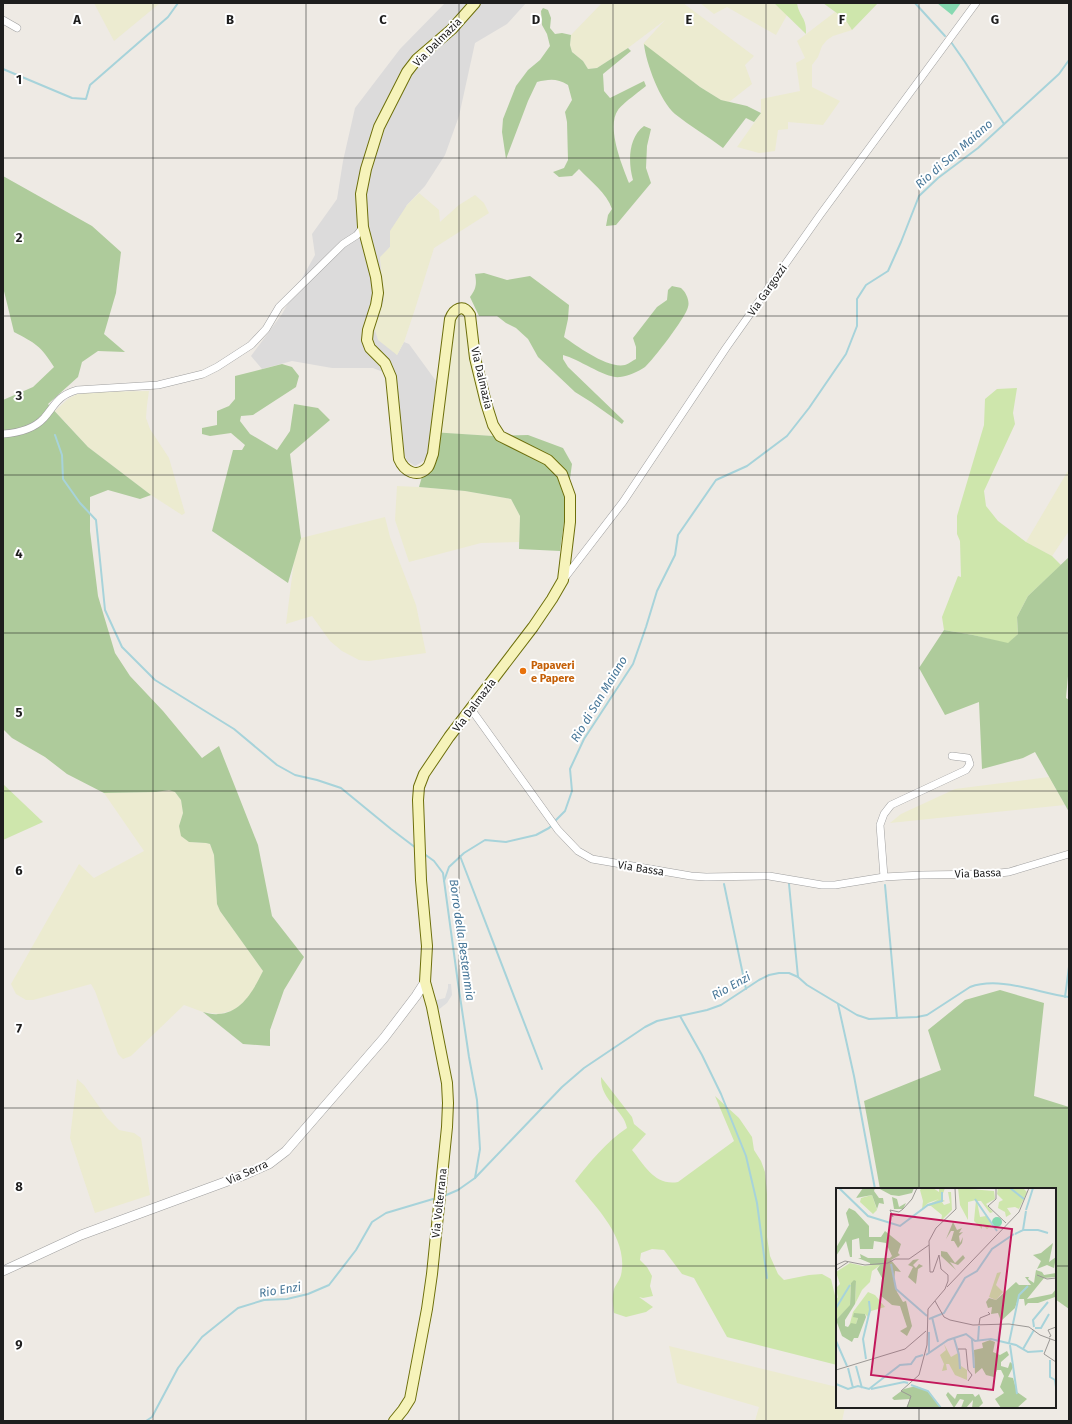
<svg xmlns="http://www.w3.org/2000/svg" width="1072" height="1424" font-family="'Fira Sans',sans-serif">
	<rect width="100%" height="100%" fill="#eeeae4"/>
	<polygon fill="#dcdbdb" points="445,3 526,3 507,24 475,43 459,116 445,155 425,186 407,205 390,247 380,258 384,301 374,327 397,355 404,342 409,344 436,381 431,432 427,459 415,466 406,460 383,372 373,368 332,368 292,361 262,369 251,356 282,314 315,255 312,234 337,199 343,161 355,108 400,49"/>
	<g fill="#ecebd0">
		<polygon points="94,3 160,3 114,41"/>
		<polygon points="602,3 683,3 754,56 745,65 752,84 729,102 721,100 700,87 643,44 665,20 628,48 597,68 588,69 583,61 572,52 570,45 571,35"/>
		<polygon points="700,3 774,3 787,15 776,35 727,7 714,14"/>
		<polygon points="835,12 845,19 852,30 833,36 827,40 822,46 818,57 812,65 812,87 840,101 823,125 788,122 788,129 778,130 775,151 759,153 737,147 761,113 761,99 800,91 796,63 805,58 797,41"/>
		<polygon points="419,193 439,210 440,222 459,205 475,195 484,203 489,213 434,248 416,306 404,342 397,355 378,340 374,327 384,301 380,257 390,247 390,231 407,205"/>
		<polygon points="465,312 472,368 478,393 488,423 495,436 441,433 454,315"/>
		<polygon points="149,391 147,405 146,418 150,429 169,458 185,513 182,515 151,495 88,447 55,411 68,399 77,394 85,392"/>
		<polygon points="1069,469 1069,531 1052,556 1026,542"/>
		<polygon points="397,486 419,487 465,491 511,499 520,516 519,542 481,543 409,562 395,520"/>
		<polygon points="385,517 390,537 416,605 426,653 369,661 359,660 342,651 330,641 312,616 286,624 294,561 301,538"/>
		<polygon points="1049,777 1065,805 890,823 901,814 955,789"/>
		<polygon points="169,790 175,792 181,800 183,813 179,826 189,842 206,843 210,844 214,855 217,904 220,911 263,971 256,986 245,1001 234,1010 219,1014 203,1012 184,1005 131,1056 123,1059 118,1054 95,991 91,984 33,1000 26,1000 16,994 11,984 79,864 94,878 144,851 104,793 156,792"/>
		<polygon points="77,1079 84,1085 107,1118 119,1130 134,1133 141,1138 150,1195 95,1213 70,1138"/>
		<polygon points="669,1346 837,1387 837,1407 845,1407 842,1421 755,1421 759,1407 677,1383"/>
	</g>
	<g fill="#cee6ac">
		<path d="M774 3H797C799 17 807 17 806 34Z"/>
		<polygon points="823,3 878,3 852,30 845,19"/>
		<polygon points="1017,388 1013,413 1015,424 984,491 986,506 998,521 1026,542 1052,556 1061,565 1028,596 1017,617 1018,634 1008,644 973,635 944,630 942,617 958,576 961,577 960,541 957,534 957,516 984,425 985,399 997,389"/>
		<polygon points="3,784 43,822 3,840"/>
		<path d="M601 1077 632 1117 634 1124 646 1134 632 1150C645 1166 655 1186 678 1182L734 1141 715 1096 739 1118 752 1137 754 1150 761 1161 765 1172 767 1194V1237L770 1256 778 1274 784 1280 809 1275 822 1274 831 1279 837 1304V1365L727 1337 694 1278 682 1274 664 1250 652 1249 641 1253 640 1260 647 1267 652 1276 650 1286 653 1296 643 1298 639 1297 653 1307 646 1312 626 1317 614 1313C613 1306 612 1296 614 1289 616 1284 620 1280 621 1275 629 1238 596 1208 575 1181 590 1162 606 1142 627 1128 624 1110 600 1100 601 1077Z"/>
	</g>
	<g fill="#aecb9b">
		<path d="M543 8 548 10 551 18 550 28 555 34 562 33 571 35 570 45 572 52 583 61 588 69 597 68 628 48 631 51 603 74 604 91 610 98 644 81 646 86C640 91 622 104 618 110 606 127 622 165 629 183L633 180C628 162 628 138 644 126L651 129 647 146 646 168 651 183 616 225 606 226 608 215 612 209C607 193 590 181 579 169L572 176 559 177 553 172 564 168 568 160 567 122 565 112 572 100 568 85C557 78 549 79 537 82L528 101 506 159 502 132 503 119 516 86 528 70 540 60 550 46 547 34 542 25 541 11Z"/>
		<path d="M644 44 700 87 721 100 747 106 761 113 754 122 746 118 723 148C707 136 690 126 675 114 660 101 646 63 644 44Z"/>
		<path d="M3 176 92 226 121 252 116 293 104 334 125 352 98 351 82 362 78 377 48 404 88 447 151 495 140 499 108 490 90 497V531L98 596 115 653 130 676 163 711 202 758 219 746 258 845 272 916 304 957 284 990 270 1030V1046L243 1044 203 1012C208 1013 213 1015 218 1014 242 1013 254 989 263 971L220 911 217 904 214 855 210 844 206 843 189 842 181 836 179 826 183 813 181 800 175 792 169 790 156 792 104 793 67 774 45 757 12 738 3 729V400L33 387 54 367C41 346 35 343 14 332L3 287Z"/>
		<path d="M484 273 507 280 530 276 569 305 568 319 564 337C577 346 608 369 625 365 629 364 633 360 636 359V347L633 338 657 307 667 300 668 290 672 286C674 287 679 287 681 288 686 292 690 301 688 307 686 317 653 360 645 367 638 372 628 376 620 377 606 379 579 359 563 355V359L568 367 624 421 622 424 591 402 575 392 538 357 528 339 516 328 506 323 497 316H479L470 297C476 289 477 284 475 274Z"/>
		<polygon points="282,364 292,367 299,376 296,387 253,415 241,416 240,421 250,434 277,450 290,431 294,404 318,408 330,420 290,454 301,538 288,583 212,531 233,450 242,450 245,445 231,433 210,436 202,434 202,428 217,425 217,411 229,406 235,399 235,376"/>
		<polygon points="431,432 493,436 528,435 563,448 572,464 560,551 519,549 520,516 511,499 465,491 419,487 427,459"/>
		<polygon points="1069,557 1069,665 1066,698 1069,700 1069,812 1035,752 1023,758 982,769 979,702 945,715 919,668 944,630 973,635 1008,643 1018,634 1017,617 1028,596"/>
		<polygon points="1000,990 1044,1003 1034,1096 1069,1107 1069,1309 1055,1299 1055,1189 880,1189 864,1101 941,1070 928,1030 965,1000"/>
	</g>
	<polygon fill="#86d9b1" points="937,3 961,3 952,15"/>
	<polygon fill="#dedede" points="448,984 451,984 452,995 447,1003 438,1010 435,999 437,1000 445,998 448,988"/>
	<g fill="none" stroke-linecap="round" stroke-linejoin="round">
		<g stroke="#a7d3da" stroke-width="2">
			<polyline points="915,3 945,36"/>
			<polyline points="951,42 965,62 1004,124"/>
			<polyline points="3,69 72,98 86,99 90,85 168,17 178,3"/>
			<polyline points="55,435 62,455 63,479 80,503 96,520 105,610 122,647 155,680 234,729 277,765 295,775 317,780 341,788 391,829 416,848"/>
			<polyline points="555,821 565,811 572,791 570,769 584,739 633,664 646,627 657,591 675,555 678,535 716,480 747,466 787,436 809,408 846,354 857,326 857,299 866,285 888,271 901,242 919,196 938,178 978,148 1059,74 1069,60"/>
			<polyline points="423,853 434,861 443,873 458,983 469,1057 477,1100 480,1149 475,1178"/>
			<polyline points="460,856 542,1069"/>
			<polyline points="444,881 449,867 464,853 485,840 506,842 536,835 549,828 552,825"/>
			<polyline points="724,884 746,989"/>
			<polyline points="789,884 798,977"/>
			<polyline points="885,885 897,1018"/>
			<polyline points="1065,997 1069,967"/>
			<polyline points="838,1004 854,1076 875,1189"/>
			<polyline points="680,1016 702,1055 721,1094 746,1156 757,1203 767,1278"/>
			<path d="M444 1196 458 1190 475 1178 562 1087 584 1068 645 1027 657 1021 707 1010 721 1005 759 980 769 975 779 973H789L798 977 807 985 857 1015 869 1019 917 1017 927 1015 970 987C1000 976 1038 993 1069 997"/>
			<polyline points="146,1421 152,1417 178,1368 202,1337 238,1308 264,1300 287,1299 308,1294 329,1285 356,1250 372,1222 386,1213 433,1199"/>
		</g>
		<defs>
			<g id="minor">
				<polyline points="3,20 17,28"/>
				<path d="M3 434C17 433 34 429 44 418 56 404 57 396 77 390L158 385 203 374 217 367 251 345 266 329 279 307 343 244 357 235 363 227"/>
				<polyline points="563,580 623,502 726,348 820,215 976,3"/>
				<polyline points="471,709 558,830 578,851 592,859 691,876 706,877 769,876 822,885 835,885 884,877 922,875 990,874 1009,872 1069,854"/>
				<polyline points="884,877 880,825 884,814 891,805 966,770 970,764 968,758 952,756"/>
			</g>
			<polyline id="tertiary" points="3,1271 81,1235 244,1175 269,1164 286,1151 384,1038 416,996 425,982"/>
			<path id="secondary" d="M394 1421 403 1410 410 1399 427 1309 432 1274 447 1127 448 1103 447 1083 432 1007 425 982 427 946 421 880 418 800 419 787 424 774 449 737 533 627 552 599 563 580 570 522V496L562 474 548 460 500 436 493 425 486 403 475 358 470 315C463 303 454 309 450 319L433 454C431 459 430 464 428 467 417 479 404 471 399 459L391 377 385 363 370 348 367 340 368 330 376 305 378 293 376 277 363 227 361 194 366 169 379 127 407 72 417 59 452 29 475 3"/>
		</defs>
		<use href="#minor" stroke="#9f9f9f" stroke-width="8"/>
		<use href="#tertiary" stroke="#9f9f9f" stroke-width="10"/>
		<use href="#secondary" stroke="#6d6f0b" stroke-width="12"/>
		<use href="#minor" stroke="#fff" stroke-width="7"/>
		<use href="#tertiary" stroke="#fff" stroke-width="9"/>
		<use href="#secondary" stroke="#f6f3ba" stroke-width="10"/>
	</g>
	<path fill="none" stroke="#1e1e1e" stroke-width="1" stroke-opacity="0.55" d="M153 3V1421M306 3V1421M459 3V1421M613 3V1421M766 3V1421M919 3V1189M3 158H1069M3 316H1069M3 475H1069M3 633H1069M3 791H1069M3 949H1069M3 1108H1069M3 1266H837M1055 1266H1069M919 1407V1421"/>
	<circle fill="#e8710a" stroke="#fff" stroke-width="1.5" cx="523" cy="671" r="4"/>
	<g text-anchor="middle" stroke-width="4" stroke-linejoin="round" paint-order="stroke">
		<g font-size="11" fill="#1e1e1e" stroke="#fff">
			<text transform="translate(437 42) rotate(-45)" y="4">Via Dalmazia</text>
			<text transform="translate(767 290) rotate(-55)" y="4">Via Gargozzi</text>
			<text transform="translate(482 378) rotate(77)" y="4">Via Dalmazia</text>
			<text transform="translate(474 705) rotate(-53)" y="4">Via Dalmazia</text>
			<text transform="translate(641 868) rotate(9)" y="4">Via Bassa</text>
			<text transform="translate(978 873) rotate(-2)" y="4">Via Bassa</text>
			<text transform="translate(247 1172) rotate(-24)" y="4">Via Serra</text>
			<text transform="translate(439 1203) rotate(-84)" y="4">Via Volterrana</text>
		</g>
		<g font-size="11" font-weight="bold" fill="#c56008" stroke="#fff" text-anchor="start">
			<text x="531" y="669">Papaveri<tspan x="531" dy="13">e Papere</tspan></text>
		</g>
		<g font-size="12" font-style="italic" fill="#497899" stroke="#fff">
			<text transform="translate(954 154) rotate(-41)" y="4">Rio di San Maiano</text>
			<text transform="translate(599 699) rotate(-59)" y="4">Rio di San Maiano</text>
			<text transform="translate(462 940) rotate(82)" y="4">Borro della Bestemmia</text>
			<text transform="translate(731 986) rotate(-29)" y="4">Rio Enzi</text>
			<text transform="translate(280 1290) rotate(-9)" y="4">Rio Enzi</text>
		</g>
	</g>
	<g transform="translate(836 1188)">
		<rect width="220" height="220" fill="#eeeae4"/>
		<path d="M86 0H97L103 4V0H109L105 11 109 13 106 14 108 17 114 15 112 4H115L116 22 105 33 106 27 95 18H90L103 11 92 15 86 21 87 13 84 2ZM122 0 158 3 159 11 150 16 157 24 154 25 145 13H141L144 29 150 28 157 36 151 41 146 36V41L138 33 140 12 132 14V32L124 17ZM162 0H187L191 4 183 21 179 19 171 20 175 26 170 29 169 24 162 20 163 14 167 12 161 6ZM36 7 41 22 37 26 24 14 25 10ZM14 75 27 78 46 76 36 83 34 94 26 102 19 116 20 93 15 95 14 118 0 132V109L2 110 0 100 4 96 0 84ZM165 84 160 97 167 104 160 112 153 109 161 85ZM32 104 39 107 49 119 35 123 32 129 29 126 22 130 20 136 13 139 17 124ZM108 156 115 169 122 165 121 160 123 162 125 178 131 182V192L119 187 113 176H110L111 182 106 183 108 176 104 167 110 162Z" fill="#cee6ac"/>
		<path d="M27 0H39L38 3 43 10H47L48 16 43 15 41 21 36 7 20 10ZM42 0H78L76 5 63 8 55 7ZM56 9 61 11 63 19 70 15 67 21H58ZM13 20 19 23 33 38V49H45L49 43 65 56 62 65 64 67 55 72 65 84 59 83 58 94 61 104 67 114 70 113 76 138 71 148 64 143 71 139 64 118 56 117 45 108 46 90 41 81 44 77H34V75L22 70H25L24 66 32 70H54L56 68 50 55 38 53 37 61H24L23 50 16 52V69H14L10 53 0 68V60L13 37 10 25ZM117 34 121 42 126 40 123 45 127 44 123 48 124 55 127 49 126 55 122 60 118 53H115L118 43H115L110 51ZM217 55 213 74 220 69 218 80 211 77 201 81 205 73 197 67 205 65ZM105 63 111 64 119 75 127 67 129 70 122 77 114 74 120 82 105 68ZM83 71 77 77 80 80 83 76 87 78 82 81 80 96 72 89 77 79 72 77 77 72ZM200 82 206 84 208 87 220 85V89L208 90 191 111 216 106 220 101 219 109 202 115H192L189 118 188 111H182L179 120 165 133 162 125 155 126 156 119 152 120 150 114 153 110 160 112 180 94 183 97H195L189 89H193L192 91 198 95ZM18 92 20 93 19 116 9 132V138L12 139 15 135 20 136 22 130 17 129 18 125 29 126 30 129 22 150H18L16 154 6 148 0 132 14 117 15 95ZM154 152 159 154 157 164 164 167 171 163 173 167 165 174V178L172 180 174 174 178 177 172 189 177 190 181 204 191 211 181 220H165L159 211 168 205 164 199 168 188 165 182H161L158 189 150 187 146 180 139 186 138 162 147 160 146 155ZM80 198 91 203 106 220H70L74 211 58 212 56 210 68 201ZM112 204 119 211 121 206H137L139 209 143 206 147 215 142 220H136L137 212 130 220H125L128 212 124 211 118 220 110 207Z" fill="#aecb9b"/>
		<path d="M156 34a5 5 0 1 1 10 0a5 5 0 1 1-10 0Z" fill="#86d9b1"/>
		<path fill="none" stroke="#a7d3da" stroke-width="2" d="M3 0 32 28 64 38 92 17 106 13V4M174 0 188 11M139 11 161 43M190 22 197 0M187 42 190 23M179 46 187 42H202L212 45M55 76 60 101 91 128M0 120 14 97M96 129 102 154M93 131 108 125 129 90 141 83 156 61 178 46M198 139 197 132 212 114M199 140H205L213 126M118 150 123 167 124 181M136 151 138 180M0 153 11 178M142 153 143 138M162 153 165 137M173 155 183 107 192 98M174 157 181 206M187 161 198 142M93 165V144M90 167 112 152 130 146 139 153 155 151 180 157 192 164 207 163M30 171 27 151 34 122 33 113M214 172V189L219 192 220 199M20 178 26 200M12 180 17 200M0 196 12 201 22 198 33 201 64 177 75 176 80 169 87 167M75 197 92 203 105 220M35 201 68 194 72 195"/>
		<path fill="none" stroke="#9b9895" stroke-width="1" d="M160 0V11L152 18 170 35M57 29 54 22 63 24 67 21 76 11 81 0M0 77 9 73 29 77 52 75 59 71H73L93 57M0 82 12 74M201 87 211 91 220 90M111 99 183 24 193 0M99 113 108 129 114 132 137 137 173 136 193 139 204 147 220 153M143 137 144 130 154 126 152 124M213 149 215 148 212 142 220 139M214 151 208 166 220 174M122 161H130L132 182 136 187 132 193M0 182 69 161 90 143M71 220 75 208 65 203 83 187 91 157 92 121 109 101 112 93V87L105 81 103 67 97 84H94L93 53 100 40 120 21 119 0"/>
		<path fill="#c2185b" fill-opacity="0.15" stroke="#c2185b" stroke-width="2" d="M55 26 176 41 157 202 35 187Z"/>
		<rect width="220" height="220" fill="none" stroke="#1e1e1e" stroke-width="2"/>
	</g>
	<g font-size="13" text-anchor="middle" font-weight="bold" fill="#1e1e1e" stroke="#fff" stroke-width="4" stroke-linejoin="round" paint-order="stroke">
		<text x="77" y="24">A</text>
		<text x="230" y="24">B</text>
		<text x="383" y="24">C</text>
		<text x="536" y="24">D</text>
		<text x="689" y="24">E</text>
		<text x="842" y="24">F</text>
		<text x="995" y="24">G</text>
		<text x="19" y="84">1</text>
		<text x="19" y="242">2</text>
		<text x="19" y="400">3</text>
		<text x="19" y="558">4</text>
		<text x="19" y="717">5</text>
		<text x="19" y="875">6</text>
		<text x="19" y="1033">7</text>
		<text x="19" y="1191">8</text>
		<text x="19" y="1349">9</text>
	</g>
	<rect width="1072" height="1424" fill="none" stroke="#1e1e1e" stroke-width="8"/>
</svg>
